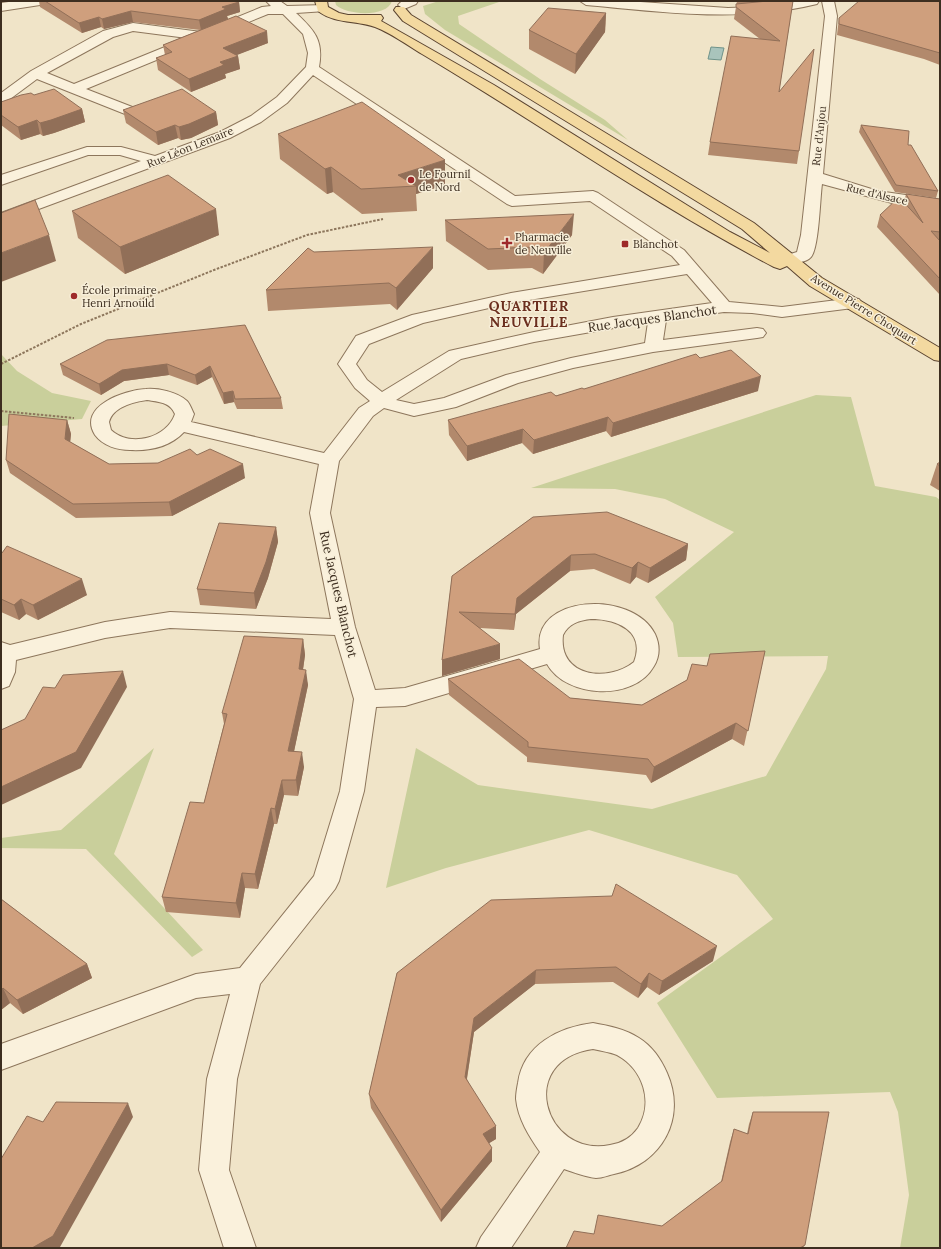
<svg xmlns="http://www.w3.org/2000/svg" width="941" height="1249" font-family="Lora,serif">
	<rect width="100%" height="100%" fill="#f0e4c8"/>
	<g fill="#c9cf9b">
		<path d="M335 1H392C387 18 346 15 336 5Z"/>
		<polygon points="439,1 502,1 458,16 459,24 540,79 605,120 628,140 445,30 425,14 423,6"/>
		<polygon points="1,354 17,371 52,393 91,401 82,419 1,426"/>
		<polygon points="816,395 851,397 875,486 936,497 940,500 940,1248 900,1248 909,1195 898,1112 890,1092 717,1098 657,1003 773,919 737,875 589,830 446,868 386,888 416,748 478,785 652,809 766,776 826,669 828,656 678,657 673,623 655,597 734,532 665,499 615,489 531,488"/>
		<polygon points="154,748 114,854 203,950 192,957 86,849 1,848 1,838 61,830"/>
	</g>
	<polygon fill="#a9c4bc" stroke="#6f938a" points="711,47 724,48 721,60 708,59"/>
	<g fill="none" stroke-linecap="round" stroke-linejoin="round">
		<defs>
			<g id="street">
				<polygon points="16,1 46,1 40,5 1,11 1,3"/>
				<path d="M266 1H280L287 6 326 5 328 8 326 11 296 13C314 30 324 40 319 67L515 196 593 191 598 193 684 250 729 302 782 307 853 298 859 299 862 303 859 307 853 308 782 317 752 313 724 312 666 320 663 340 757 328 763 329 766 333 763 337 757 338 653 352 573 368 518 383 456 407 414 416 384 408 373 416 339 461 330 513 355 627 375 690 405 688 540 649C531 595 632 589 655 634 660 645 660 656 654 666 634 702 566 698 547 664L405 706 376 707 364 791 339 881 335 889 260 984 237 1079 229 1170 256 1248H224L199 1170 207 1079 230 994 196 998 1 1070V1044L196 974 240 968 314 876 340 791 354 699 335 635 170 628 105 638 16 660 15 672 9 686 1 689V642L10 645 105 622 170 612 331 619 310 513 319 464 184 432C170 447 149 451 130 450 118 450 103 446 95 435 77 406 125 390 146 389 158 388 177 392 187 401 190 404 192 410 194 414L191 422 324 453 359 408 370 401 355 388 338 364 356 336 412 315 511 293 680 265 672 256 590 201 512 206 507 204 313 75 287 103 261 122 230 138 1 223V213L141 161 120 155H88L1 185V175L87 147H121L155 156 220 132 251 116 277 97 306 67 308 53 303 34 283 14H268L86 89 140 110 142 113 140 116H130L37 79 6 102 1 103V93L31 71 103 31 133 23 201 32 262 7 271 6ZM133 31 187 38 74 84 47 73 113 37ZM687 274 712 303 613 317 534 332 449 351 382 392 367 380 356 364 369 344 423 323 511 303ZM648 322 645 343 571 358 506 375 444 398 414 404 396 400 461 359 534 342ZM147 400C159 402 170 402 175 414 167 438 130 448 111 430L109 422C113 407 133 402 147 400ZM591 619C617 619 646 631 634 662 608 683 558 677 563 635 568 624 580 620 591 619Z"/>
				<polygon points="402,1 418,1 416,4 404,9 398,5"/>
				<path d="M580 1H626L728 8 757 7 796 1H819L817 4C741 23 664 12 586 5Z"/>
				<path d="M822 1H834L837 16 823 174 878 191 940 200V210L892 203 822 184C820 197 819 248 811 257 806 263 791 264 784 262L782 259 784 256 797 252 801 235 825 16Z"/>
				<path d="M593 1023C609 1026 625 1029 639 1038 652 1046 661 1059 667 1073 687 1118 662 1164 614 1174 609 1175 602 1178 596 1178 586 1177 573 1172 564 1169L511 1248H476L481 1237 540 1152C529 1136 518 1119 516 1099 516 1094 517 1088 518 1083 523 1045 559 1027 593 1023ZM593 1049C601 1051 610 1052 617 1055 643 1069 654 1102 638 1128 631 1138 622 1143 610 1145 544 1158 515 1060 593 1049Z"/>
			</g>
			<path id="primary" d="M315 1H327L328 7 339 13 348 15H381L383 18 381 21 494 85 730 232 770 253 742 229 403 21 394 10 396 7H404L411 15 754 223 822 278 940 348V361L934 360 810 286 787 266 780 269 774 267C653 204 540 124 422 54 407 45 391 33 375 27 355 20 335 24 318 11Z"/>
		</defs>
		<use href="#street" stroke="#8d765c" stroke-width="2"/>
		<use href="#primary" stroke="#5b4430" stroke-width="2"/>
		<g stroke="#8d765c" stroke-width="2" stroke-dasharray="2.5 1.5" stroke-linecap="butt">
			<polyline points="1,364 81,324 214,270 307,235 383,219"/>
			<polyline points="1,411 74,418"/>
		</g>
		<use href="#street" fill="#faf1dc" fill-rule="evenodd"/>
		<use href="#primary" fill="#f3d9a0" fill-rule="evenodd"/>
	</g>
	<g fill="#b2896c">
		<polygon points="39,1 238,1 239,2 240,12 227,16 228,19 268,43 236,55 238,56 240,69 225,74 226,78 191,92 158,70 156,58 165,55 163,45 200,30 133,22 104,29 101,27 82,33 40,7"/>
		<polygon points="737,1 793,1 779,92 799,151 797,164 708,155 710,142 760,39 734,19"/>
		<polygon points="940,1 940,65 924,59 837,35 839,18"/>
		<polygon points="606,13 605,32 575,74 529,49 529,30"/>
		<polygon points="34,95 82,109 85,122 54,133 43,136 40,134 21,140 1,125 1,102"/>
		<polygon points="123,110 216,112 218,125 191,138 181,140 178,138 158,145 126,123"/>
		<polygon points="861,125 908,145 938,191 936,198 895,192 859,132"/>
		<polygon points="278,134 445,185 416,194 417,211 362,214 333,192 327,194 280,159"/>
		<polygon points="906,194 940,199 940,295 877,227 880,215 904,202"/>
		<polygon points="72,211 219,235 125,274 78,238"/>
		<polygon points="445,220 572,235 543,274 532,268 488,270 446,241"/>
		<polygon points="314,252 433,268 397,310 390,304 268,311 266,290"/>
		<polygon points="245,325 281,398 283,409 237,409 234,402 224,404 212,377 197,385 169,375 124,381 101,395 63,375 60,364"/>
		<polygon points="700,358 758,391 611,437 606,431 533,454 522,443 467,461 449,435 448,420 584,389"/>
		<polygon points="67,420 71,434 70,442 109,464 158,463 197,455 245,478 172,516 76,518 10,473 6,460"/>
		<polygon points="940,462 940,491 930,485 937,464"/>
		<polygon points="533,517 688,544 686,560 648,583 636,577 630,584 594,569 570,571 516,614 514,630 480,628 500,659 442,676 442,660 452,576"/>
		<polygon points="276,527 278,542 268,578 256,609 200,605 197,589"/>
		<polygon points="1,553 87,595 38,620 26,614 19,620 1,612"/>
		<polygon points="303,639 305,655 303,669 308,685 294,751 304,767 298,796 284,795 277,824 274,824 258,889 245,888 240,918 166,912 162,897 204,803 224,724 222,713"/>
		<polygon points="765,651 744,746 732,739 651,783 646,775 527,762 527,757 449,695 448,679 570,698 642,705 687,680 707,666"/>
		<polygon points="1,899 87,964 92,978 23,1014 10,1003 1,1010"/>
		<polygon points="713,961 659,995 647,987 638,998 613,982 535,984 474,1032 467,1079 496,1139 489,1143 492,1161 441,1222 371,1108 369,1094 397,973"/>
		<polygon points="753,1112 805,1245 803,1248 566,1248 594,1234 662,1226 721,1182 730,1142 734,1129 747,1134 749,1124"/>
	</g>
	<g fill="#916f58">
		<polygon points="239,2 240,12 227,16 228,19 201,30 199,20 222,7"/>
		<polygon points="131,11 133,22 104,29 102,19"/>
		<polygon points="606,13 605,32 575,74 576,54"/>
		<polygon points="99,17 101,27 82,33 79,23"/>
		<polygon points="267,31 268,43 224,60 223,48"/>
		<polygon points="238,56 240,69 225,74 226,78 191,92 189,79 220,62"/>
		<polygon points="82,109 85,122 54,133 43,136 40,123"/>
		<polygon points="216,112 218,125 191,138 181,140 179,127"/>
		<polygon points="37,120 40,134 21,140 18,127"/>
		<polygon points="175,125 178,138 158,145 156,132"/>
		<polygon points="445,160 445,185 416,194 416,186 398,175"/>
		<polygon points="331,167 333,192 327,194 325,169"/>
		<polygon points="216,209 219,235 125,274 120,247"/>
		<polygon points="574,214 572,235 543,274 544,253"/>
		<polygon points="49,235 56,261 1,282 1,253"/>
		<polygon points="433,247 433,268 397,310 396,288"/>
		<polygon points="167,364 169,375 124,381 101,395 99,384 122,370"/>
		<polygon points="210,366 212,377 197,385 195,375"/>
		<polygon points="761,376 758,391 611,437 613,423"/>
		<polygon points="233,391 234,402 224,404 223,393"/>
		<polygon points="608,417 606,431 533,454 534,440"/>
		<polygon points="67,420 71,434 69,453 65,439"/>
		<polygon points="523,429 522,443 467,461 467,446"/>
		<polygon points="243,464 245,478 172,516 169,502"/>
		<polygon points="276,527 278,542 268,578 256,609 254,593"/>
		<polygon points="688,544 686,560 648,583 650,568"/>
		<polygon points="571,555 570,571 516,614 514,630 515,614 517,598"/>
		<polygon points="638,562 636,577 630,584 632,568"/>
		<polygon points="82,579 87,595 38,620 33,605"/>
		<polygon points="21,599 26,614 19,620 14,605"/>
		<polygon points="303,639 305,655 301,684 299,669"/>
		<polygon points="500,644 500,659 442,676 442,660"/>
		<polygon points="306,670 308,685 291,766 288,751"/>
		<polygon points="123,671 127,687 81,768 1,805 1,787"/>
		<polygon points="736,723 732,739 651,783 654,767"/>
		<polygon points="302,752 304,767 298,796 296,780"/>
		<polygon points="282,780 284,795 277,824 275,809"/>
		<polygon points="271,808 274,824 258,889 255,874"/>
		<polygon points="242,873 245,888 240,918 236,903"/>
		<polygon points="717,946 713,961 659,995 662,981"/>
		<polygon points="87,964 92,978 23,1014 17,1000"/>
		<polygon points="536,970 535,984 474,1032 465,1090 465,1077 474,1018"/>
		<polygon points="649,973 647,987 638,998 641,984"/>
		<polygon points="3,988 10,1003 1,1010 1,990"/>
		<polygon points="128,1103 133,1117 60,1247 59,1248 32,1248"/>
		<polygon points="496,1126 496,1139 483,1147 483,1134"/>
		<polygon points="492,1148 492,1161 441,1222 441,1210"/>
	</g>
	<g fill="#cf9f7d" stroke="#916f58">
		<polygon points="45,1 238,1 239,2 222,7 226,9 199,20 131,11 102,19 99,17 79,23"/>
		<polygon points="768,1 793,1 779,92 814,49 799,151 710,142 731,36 780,41 736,7 736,4"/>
		<polygon points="859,1 940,1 940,53 926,49 839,24 839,18"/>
		<polygon points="548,8 606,13 576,54 529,30"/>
		<polygon points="236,16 267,31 223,48 238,56 220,62 224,65 189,79 156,58 172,52 163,45"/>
		<polygon points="54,89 82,109 51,120 40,123 37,120 18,127 1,115 1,102 21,95 31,93 34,95"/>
		<polygon points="182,89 216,112 189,124 179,127 175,125 156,132 123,110"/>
		<polygon points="362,102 445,160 398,175 416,186 361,189 331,167 325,169 278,134"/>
		<polygon points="861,125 909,131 908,145 911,145 938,191 896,185"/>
		<polygon points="168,175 216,209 120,247 72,211"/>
		<polygon points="906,194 940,199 940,232 931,231 940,241 940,279 880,215 899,197 923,223"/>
		<polygon points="35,200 49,235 1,253 1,213"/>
		<polygon points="574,214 544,253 533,247 488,249 445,220"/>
		<polygon points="433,247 396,288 389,283 266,290 308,248 314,252"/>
		<polygon points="245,325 281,398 235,399 233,391 223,393 210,366 195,375 167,364 122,370 99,384 60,364 107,340"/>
		<polygon points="731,350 761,376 613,423 608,417 534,440 523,429 467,446 448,420 551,392 556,396 582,388 584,389 696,354 700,358"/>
		<polygon points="9,414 67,420 65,439 109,464 158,463 190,449 197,455 210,449 243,464 169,502 73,504 6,460"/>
		<polygon points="940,462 940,466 937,464"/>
		<polygon points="607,512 688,544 650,568 638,562 632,568 595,554 571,555 517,598 515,614 459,612 500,644 442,660 452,576 533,517"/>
		<polygon points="219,523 276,527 266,562 254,593 197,589"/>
		<polygon points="7,546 82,579 33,605 21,599 14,605 1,599 1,553 2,553"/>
		<polygon points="244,636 303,639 299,669 306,670 288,751 302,752 296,780 282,780 275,809 271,808 255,874 242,873 236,903 162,897 190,802 204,803 227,714 222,713"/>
		<polygon points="765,651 748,731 736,723 654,767 648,759 528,747 528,742 448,679 519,659 570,698 642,705 687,680 692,664 707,666 710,654"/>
		<polygon points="123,671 76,752 1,787 1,730 25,719 43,687 55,688 63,675"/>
		<polygon points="616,884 717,946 662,981 649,973 641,984 616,967 536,970 474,1018 465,1077 496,1126 483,1134 492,1148 441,1210 369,1094 397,973 491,900 612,896"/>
		<polygon points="1,899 87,964 17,1000 3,988 1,990"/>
		<polygon points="56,1102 128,1103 53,1236 32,1248 1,1248 1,1159 27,1116 43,1122"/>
		<polygon points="753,1112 829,1112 805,1245 800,1248 566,1248 574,1231 594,1234 598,1215 662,1226 722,1181 734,1129 748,1134"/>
	</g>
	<g fill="#9e2a2b" stroke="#f7eed8" stroke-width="1.5">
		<circle cx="411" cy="180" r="4"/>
		<path d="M505 237h4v4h4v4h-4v4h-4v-4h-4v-4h4z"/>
		<rect x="621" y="240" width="8" height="8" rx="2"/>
		<circle cx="74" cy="296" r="4"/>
	</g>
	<g text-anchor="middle" stroke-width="3" stroke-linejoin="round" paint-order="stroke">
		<g font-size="11" fill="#3d2e20" stroke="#f7eed8">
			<text transform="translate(819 136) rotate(-84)" y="4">Rue d'Anjou</text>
			<text transform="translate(190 147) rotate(-22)" y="4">Rue Léon Lemaire</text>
			<text transform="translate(877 194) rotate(13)" y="4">Rue d'Alsace</text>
			<text transform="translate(864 309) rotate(32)" y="4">Avenue Pierre Choquart</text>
		</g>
		<g font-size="11" fill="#3d2e20" stroke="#f7eed8" text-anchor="start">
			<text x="419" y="178">Le Fournil<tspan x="419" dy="13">de Nord</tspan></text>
			<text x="515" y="241">Pharmacie<tspan x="515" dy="13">de Neuville</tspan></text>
			<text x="633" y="248">Blanchot</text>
			<text x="82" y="294">École primaire<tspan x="82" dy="13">Henri Arnould</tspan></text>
		</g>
		<g font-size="13" fill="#3d2e20" stroke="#f7eed8">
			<text transform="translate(652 318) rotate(-8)" y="5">Rue Jacques Blanchot</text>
			<text transform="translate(339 594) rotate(77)" y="5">Rue Jacques Blanchot</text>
		</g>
		<g font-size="14" font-weight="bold" letter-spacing="1" fill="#6b2e1e" stroke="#f7eed8">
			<text x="529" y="311">QUARTIER<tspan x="529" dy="16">NEUVILLE</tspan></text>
		</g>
	</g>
	<rect width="941" height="1249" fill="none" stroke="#3d2e20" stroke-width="4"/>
</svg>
